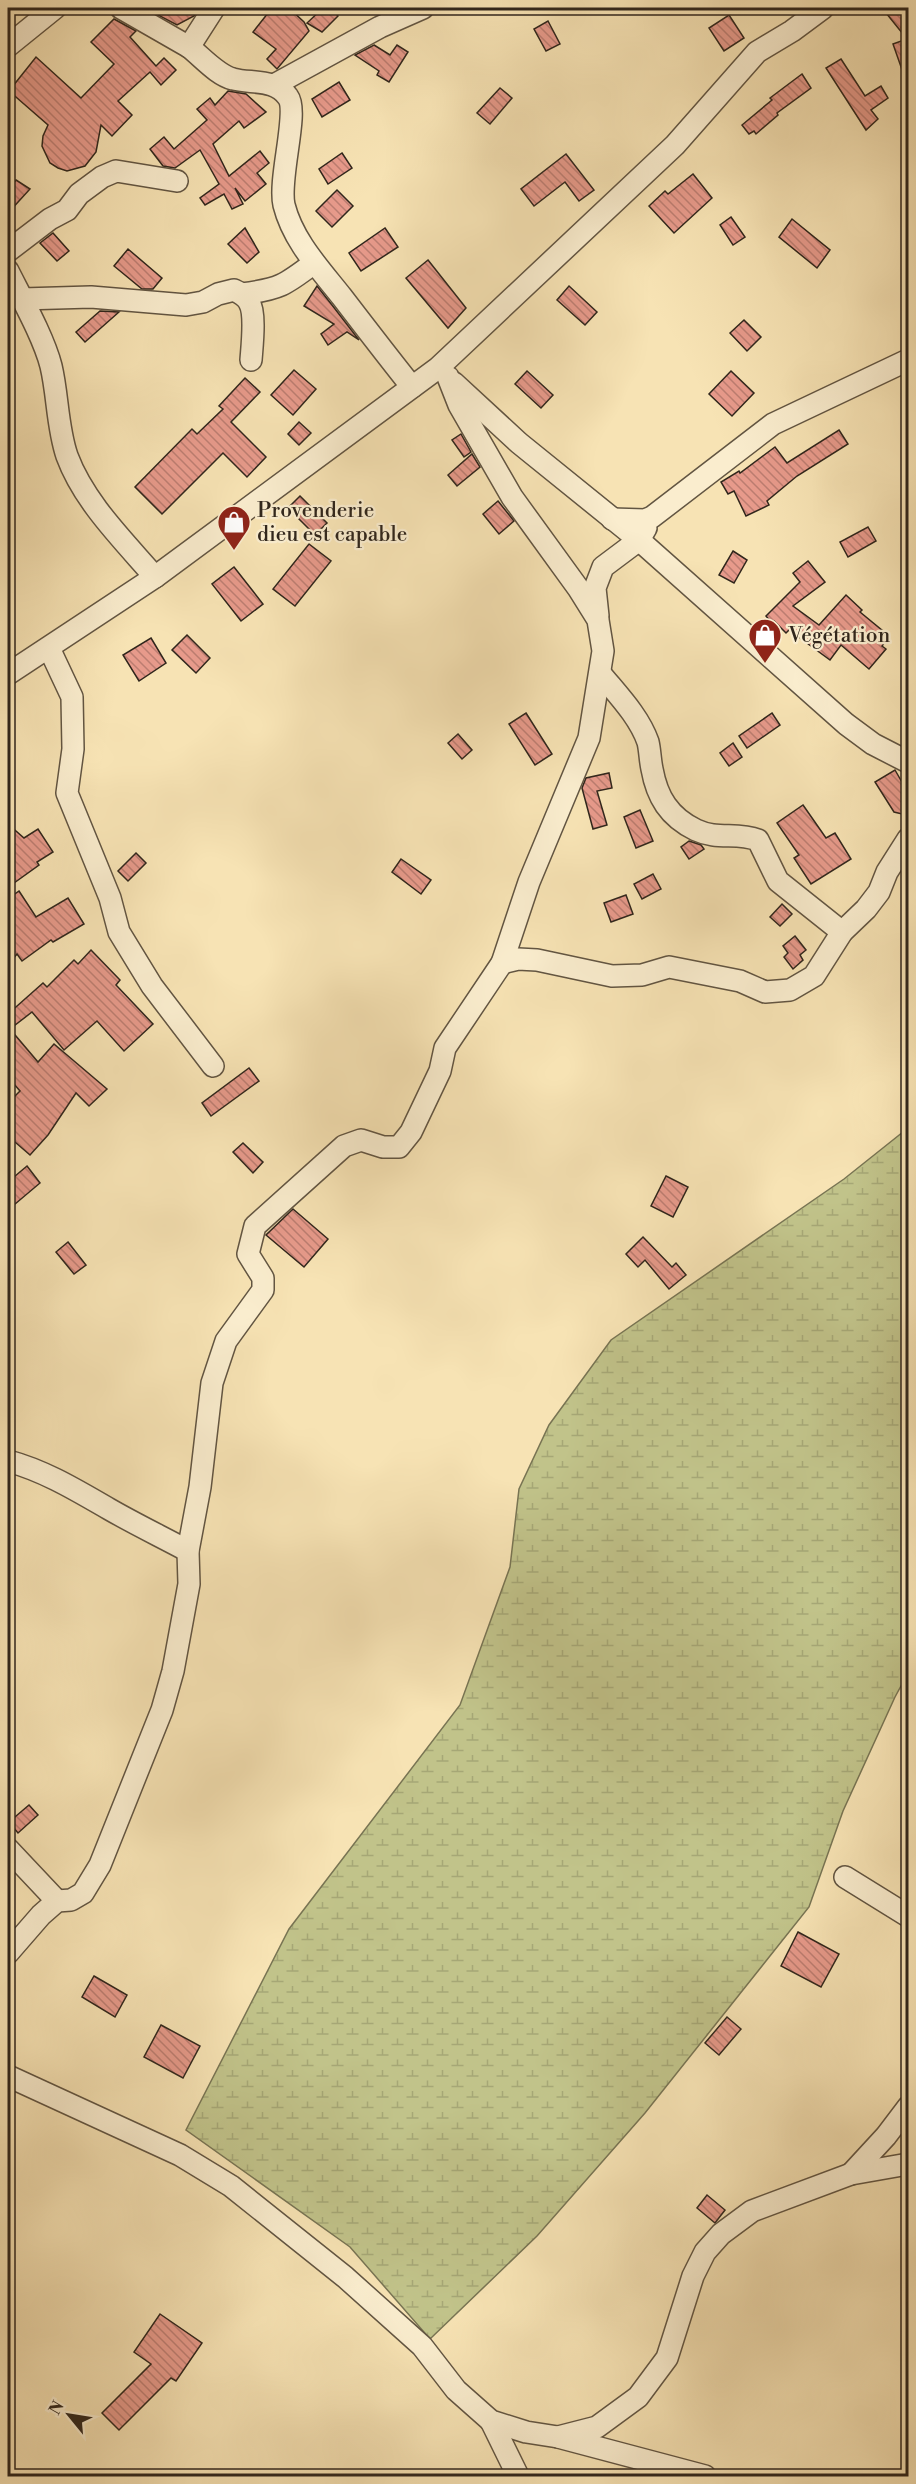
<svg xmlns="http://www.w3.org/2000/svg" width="916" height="2484" font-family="'Libre Bodoni',serif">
	<defs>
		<pattern id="wetland-marsh" width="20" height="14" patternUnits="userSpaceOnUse" patternTransform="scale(1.5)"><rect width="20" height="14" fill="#c1c38a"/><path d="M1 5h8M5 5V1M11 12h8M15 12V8" fill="none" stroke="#a6a776"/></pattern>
		<pattern id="building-back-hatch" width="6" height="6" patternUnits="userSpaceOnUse" patternTransform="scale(1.5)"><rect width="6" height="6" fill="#e79a8b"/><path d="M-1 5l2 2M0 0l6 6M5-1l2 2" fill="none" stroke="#bc7d71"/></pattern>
	</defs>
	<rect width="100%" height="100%" fill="#f7e3b4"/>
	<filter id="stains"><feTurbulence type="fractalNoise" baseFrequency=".00333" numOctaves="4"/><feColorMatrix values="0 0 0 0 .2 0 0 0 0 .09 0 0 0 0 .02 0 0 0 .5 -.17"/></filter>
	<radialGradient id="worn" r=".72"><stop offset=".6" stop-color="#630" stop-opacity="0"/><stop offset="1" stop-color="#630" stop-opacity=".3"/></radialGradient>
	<polygon fill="url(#wetland-marsh)" stroke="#787453" stroke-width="1.5" points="908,1128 908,1673 895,1697 843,1811 809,1907 645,2113 537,2236 430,2339 350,2247 186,2130 289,1929 460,1705 510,1567 519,1489 549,1425 611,1340 844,1179"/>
	<g fill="url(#building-back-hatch)" stroke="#30261c" stroke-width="1.5">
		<polygon points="150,8 199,8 194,16 177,25 156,14"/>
		<polygon points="272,8 289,8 304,22 309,31 277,69 267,59 276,49 253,32"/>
		<polygon points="323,8 331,8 338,16 322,32 307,23"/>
		<polygon points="882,8 909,8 909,83 907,84 893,44 907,39"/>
		<polygon points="729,15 744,38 724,51 709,28"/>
		<polygon points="114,19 136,31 130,37 156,66 164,58 176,70 161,85 150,72 118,101 132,115 112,136 101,125 96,152 85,166 67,171 58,168 50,163 42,146 43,136 48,125 9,91 36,57 81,98 114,64 91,42"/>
		<polygon points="548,21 560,44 546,51 534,29"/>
		<polygon points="374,45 390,55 397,45 408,52 389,82 377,75 379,71 355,55"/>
		<polygon points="841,59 865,96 881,86 888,98 871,110 878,119 866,130 826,68"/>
		<polygon points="802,74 811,88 777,113 778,115 756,134 754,131 749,134 742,125 772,100 770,98"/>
		<polygon points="339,82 350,100 322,117 312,99"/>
		<polygon points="500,88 512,98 490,124 477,113"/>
		<polygon points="228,91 246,94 266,112 244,128 239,121 213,144 229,176 260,151 269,163 257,173 266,184 245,201 235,188 243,204 232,209 224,194 205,205 200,198 219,184 200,150 175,168 163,166 150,149 164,137 174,149 207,120 197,109 210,98 215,105"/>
		<polygon points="342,153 352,168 328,184 319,169"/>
		<polygon points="566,154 594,190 579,201 565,182 534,206 521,189"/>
		<polygon points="693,174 712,198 674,233 649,206 665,191 668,194"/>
		<polygon points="16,180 30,189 8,213 8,190"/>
		<polygon points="337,190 353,206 332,227 316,211"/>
		<polygon points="731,217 745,237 733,245 720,225"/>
		<polygon points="792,219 830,250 817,268 779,237"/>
		<polygon points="245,228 259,252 247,263 228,244"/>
		<polygon points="385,228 398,247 361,271 349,253"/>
		<polygon points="53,233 69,251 57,261 40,243"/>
		<polygon points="128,249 162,278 153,289 142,289 114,266"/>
		<polygon points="428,260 466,308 448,328 406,278"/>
		<polygon points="317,286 332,305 359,340 347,332 328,345 321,334 334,324 304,306"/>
		<polygon points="569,286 597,312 585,325 557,300"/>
		<polygon points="100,311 119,312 85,342 76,332"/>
		<polygon points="744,320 761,337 747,351 730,333"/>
		<polygon points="294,370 316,389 293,415 271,395"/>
		<polygon points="527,371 553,395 541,408 515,384"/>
		<polygon points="731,371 754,393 732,416 709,394"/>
		<polygon points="245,378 260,392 231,422 266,457 247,477 223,453 162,514 135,487 192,429 197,434 223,409 219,406"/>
		<polygon points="299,422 311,433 299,445 288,434"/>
		<polygon points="839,430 848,444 797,476 767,501 769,505 746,516 734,491 728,494 721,482 739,471 740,473 775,447 787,463"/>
		<polygon points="461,434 471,452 464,457 452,440"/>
		<polygon points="472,454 480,467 457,486 448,475"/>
		<polygon points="300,496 327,523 315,535 288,508"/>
		<polygon points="498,501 514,521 499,534 483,514"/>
		<polygon points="868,527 876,541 848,557 840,542"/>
		<polygon points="309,544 331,561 295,606 273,589"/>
		<polygon points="733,551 747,560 734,583 719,575"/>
		<polygon points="808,561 825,582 793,606 819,625 846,595 862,610 860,612 889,636 882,646 886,649 869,669 841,645 830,660 789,630 786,633 774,621 772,623 766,616 800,582 793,573"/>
		<polygon points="234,567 263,604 241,621 212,584"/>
		<polygon points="187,635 210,658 196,673 172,650"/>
		<polygon points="151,638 166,663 139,681 123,655"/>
		<polygon points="526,713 552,754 535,765 509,724"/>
		<polygon points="772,713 780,725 747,748 739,736"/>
		<polygon points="458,734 472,750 462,759 448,743"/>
		<polygon points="733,743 742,757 729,766 720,753"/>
		<polygon points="895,770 907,791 905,792 907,806 902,814 894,812 875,782"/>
		<polygon points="609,773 612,788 597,791 607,825 593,829 582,788 586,778"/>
		<polygon points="803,805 826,838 835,833 851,859 811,884 794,858 799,855 777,823"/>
		<polygon points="640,810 653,841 636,848 624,817"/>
		<polygon points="8,824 24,838 38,829 53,852 37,862 39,865 14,883 8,874"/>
		<polygon points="689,841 701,845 704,849 689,859 681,847"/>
		<polygon points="136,853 146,863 128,881 118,871"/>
		<polygon points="401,859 431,880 421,894 392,872"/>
		<polygon points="653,874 661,889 642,899 634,884"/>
		<polygon points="19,891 36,917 68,898 84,924 53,942 51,940 22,961 17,954 8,965 8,899"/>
		<polygon points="626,895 633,914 611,922 604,903"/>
		<polygon points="782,904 792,914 780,926 770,917"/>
		<polygon points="795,936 806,950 800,955 803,960 793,969 784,957 788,953 783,946"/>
		<polygon points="91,950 120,980 116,985 153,1024 124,1051 97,1021 64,1050 32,1012 10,1029 38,1062 54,1044 107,1089 89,1106 76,1093 48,1135 30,1155 8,1136 8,1103 20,1091 8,1077 8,1014 43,983 47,987 74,960 78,964"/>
		<polygon points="249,1068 259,1081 211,1116 202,1103"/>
		<polygon points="243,1143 263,1162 253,1173 233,1152"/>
		<polygon points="27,1166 40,1183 8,1210 8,1182"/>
		<polygon points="666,1176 688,1187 673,1217 651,1206"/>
		<polygon points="293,1209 328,1239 304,1267 266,1235"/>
		<polygon points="643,1237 672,1267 676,1263 686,1275 669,1289 645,1260 638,1267 626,1254"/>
		<polygon points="68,1242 86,1265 74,1274 56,1252"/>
		<polygon points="29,1805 38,1815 18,1833 9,1822"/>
		<polygon points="798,1932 839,1954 821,1987 781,1966"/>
		<polygon points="94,1976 127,1995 115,2017 82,1997"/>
		<polygon points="727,2017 741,2029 719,2055 705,2043"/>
		<polygon points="161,2025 200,2046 183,2078 144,2057"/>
		<polygon points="707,2195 725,2210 715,2223 697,2208"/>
		<polygon points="160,2314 202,2343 176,2381 171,2378 119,2430 102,2413 151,2364 134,2352"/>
	</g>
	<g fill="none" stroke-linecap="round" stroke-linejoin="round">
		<defs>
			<g id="street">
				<polyline points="121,8 189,47 214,8"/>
				<polyline points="8,46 55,8"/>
				<path d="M189 47C202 57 217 75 233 79 251 84 275 78 288 97 299 112 278 179 284 205 293 241 320 269 342 297 365 327 388 357 412 387"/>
				<polyline points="274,85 380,27 423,8"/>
				<polyline points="8,251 50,219 67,210 79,194 102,177 116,171 177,181"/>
				<path d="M8 271C21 297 44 338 51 366 58 395 57 427 67 456 84 502 123 540 155 577"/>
				<path d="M242 294C280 289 285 285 314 263"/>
				<path d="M22 299 91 297 186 305 203 302 218 294 234 290C240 293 246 296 249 302 256 313 252 346 251 360"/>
				<polyline points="454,383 519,443 639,540 846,724 873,744 908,762"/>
				<polyline points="612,519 645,520 652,517 773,424 908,360"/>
				<polyline points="598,616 595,588 603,567 639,540 646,528"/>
				<polyline points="49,648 72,697 73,749 67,793 110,898 119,932 152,986 213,1066"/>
				<path d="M600 673C617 694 639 716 648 742 650 750 650 760 652 769 657 797 669 817 696 830 717 840 737 832 758 840L778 881 842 932"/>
				<polyline points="8,674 155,577 438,368 675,145 757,52 792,31 823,8"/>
				<polyline points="502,963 518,959 537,960 612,976 642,975 669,967 740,981 765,992 790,990 814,976 842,932 866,909 879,892 887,872 908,839"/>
				<path d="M8 1461C45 1471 76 1490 109 1509 135 1524 162 1537 188 1551"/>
				<polyline points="8,1849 57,1901"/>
				<polyline points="845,1877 908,1916"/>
				<polyline points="8,1953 41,1915 57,1901 71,1900 83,1893 100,1865 162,1710 173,1671 189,1584 188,1551 200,1487 212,1383 226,1341 263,1290 263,1278 248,1254 255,1226 344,1146 361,1140 383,1147 399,1147 411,1132 440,1071 445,1048 502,963 529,882 589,738 603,651 598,620 578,588 512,497 459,405 448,377"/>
				<polyline points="8,2076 180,2155 231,2186 345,2277 422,2346 456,2390 491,2421 526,2432 558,2437 705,2476"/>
				<polyline points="851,2174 886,2136 908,2107"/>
				<polyline points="491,2421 518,2476"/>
				<polyline points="558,2437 597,2427 638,2397 667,2358 693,2276 705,2252 721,2234 752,2211 851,2174 908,2164"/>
			</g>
		</defs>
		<use href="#street" stroke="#625542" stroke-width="24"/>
		<use href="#street" stroke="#faedce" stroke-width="21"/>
	</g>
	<defs>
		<symbol id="shop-pin" viewBox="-11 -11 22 30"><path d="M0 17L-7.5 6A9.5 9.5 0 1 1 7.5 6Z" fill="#8f2418" stroke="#faedce"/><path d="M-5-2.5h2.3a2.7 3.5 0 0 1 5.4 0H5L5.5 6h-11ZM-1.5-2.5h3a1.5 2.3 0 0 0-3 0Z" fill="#fff"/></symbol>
	</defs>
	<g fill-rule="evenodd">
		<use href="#shop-pin" x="215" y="503" width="38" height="52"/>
		<use href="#shop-pin" x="746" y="616" width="38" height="52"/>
	</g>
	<g text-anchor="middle" stroke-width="4.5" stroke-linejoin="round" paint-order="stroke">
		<g font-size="21" fill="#30261c" stroke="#faedce" text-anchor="start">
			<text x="257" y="517">Provenderie<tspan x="257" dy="24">dieu est capable</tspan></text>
			<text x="788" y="642">Végétation</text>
		</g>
	</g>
	<rect width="916" height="2484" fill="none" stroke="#f7e3b4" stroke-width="30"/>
	<rect x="9" y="9" width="898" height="2466" fill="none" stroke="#30261c" stroke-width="3"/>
	<rect x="15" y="15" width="886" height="2454" fill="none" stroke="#30261c" stroke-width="1.5"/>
	<g transform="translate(69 2415) rotate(300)" stroke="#faedce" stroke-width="4.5" paint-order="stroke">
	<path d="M0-4.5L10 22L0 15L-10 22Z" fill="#30261c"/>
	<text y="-9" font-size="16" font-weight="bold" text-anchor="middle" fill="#30261c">N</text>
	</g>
	<rect width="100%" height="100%" filter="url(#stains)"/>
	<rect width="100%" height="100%" fill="url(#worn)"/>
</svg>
